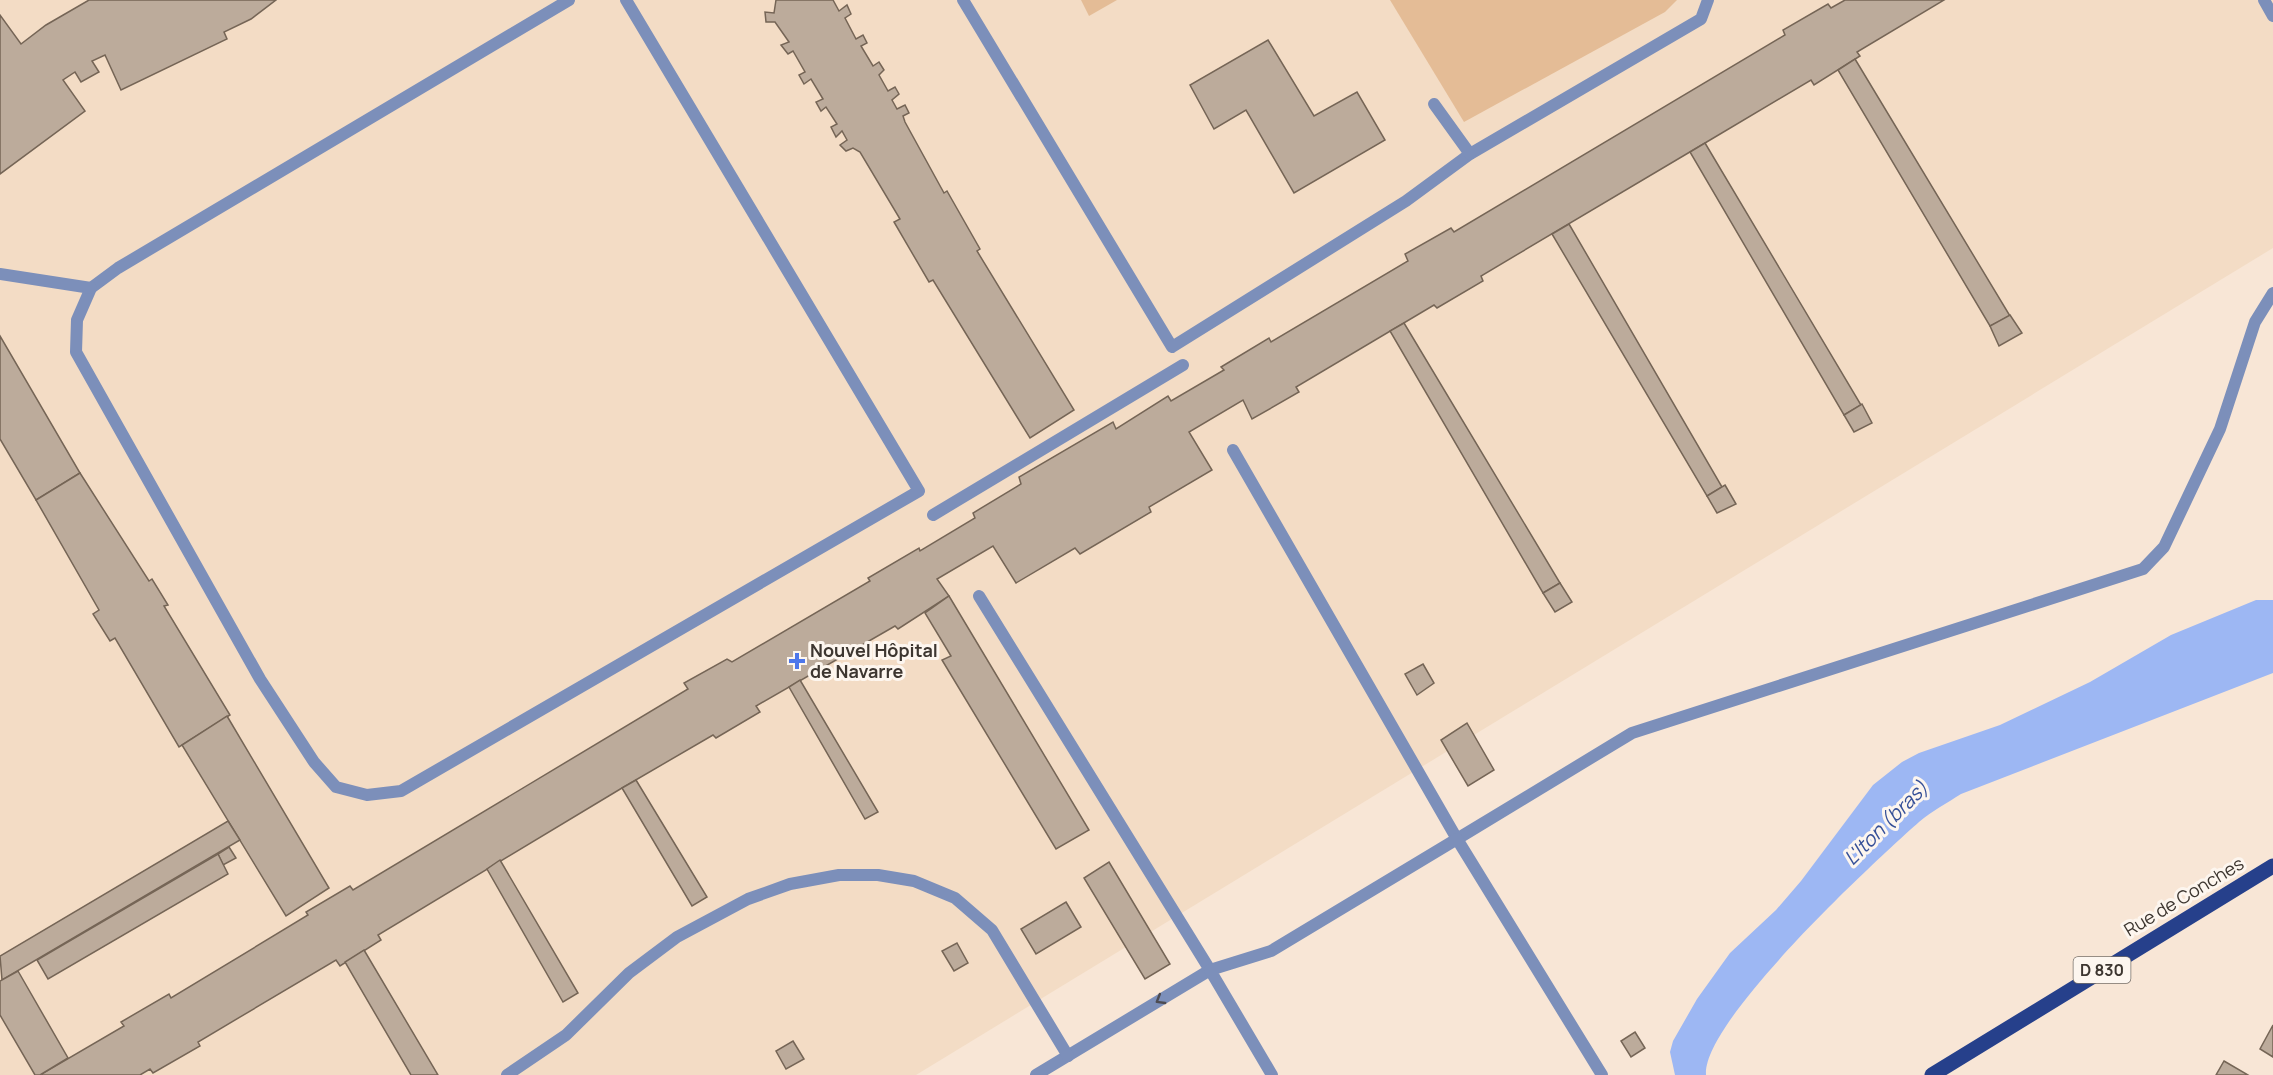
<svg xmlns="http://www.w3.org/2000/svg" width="2273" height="1075" font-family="Manrope,sans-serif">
	<rect width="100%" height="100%" fill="#f8e6d6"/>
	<polygon fill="#f3dcc5" points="0,0 2273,0 2273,248 916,1075 0,1075"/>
	<g fill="#e4bc96">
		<polygon points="1081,0 1117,0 1089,16"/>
		<polygon points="1390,0 1677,0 1665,12 1464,122"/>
	</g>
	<path fill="#9db7f3" d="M2256 600H2273V673L1961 794C1947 803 1932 811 1919 822 1875 861 1702 1021 1706 1075H1675L1670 1052 1673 1041 1697 999 1730 953 1776 910 1801 881 1873 785 1902 762 1919 753 2000 725 2090 682 2171 635Z"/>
	<g fill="#bcab9b" stroke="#756556" stroke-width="1.5">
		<polygon points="89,0 276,0 251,19 224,32 227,39 121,90 105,55 92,61 99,72 81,82 75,72 63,80 85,111 0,174 0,15 21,44 46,25"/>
		<polygon points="776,0 833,0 839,11 847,5 851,14 845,18 856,39 863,35 867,43 861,46 873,66 879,62 884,70 879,75 888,91 895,87 899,94 892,100 897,109 905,105 909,113 903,116 905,122 944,193 947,191 980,249 977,251 1074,410 1030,438 933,280 929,282 894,222 900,219 860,152 853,148 846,151 840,145 847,140 842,131 836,137 831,127 837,124 826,107 821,111 816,102 823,99 811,79 804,84 799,75 805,72 793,51 788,54 781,45 789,42 775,22 766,22 765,12 774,13"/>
		<polygon points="1845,0 1944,0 1857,52 1860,56 1814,85 1811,80 1705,143 1481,276 1483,281 1437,308 1434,305 1296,387 1299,392 1252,419 1243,400 1189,432 1212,470 1149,507 1151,512 1080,554 1075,548 1016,583 993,546 937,579 949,596 898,629 895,626 756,706 760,712 716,738 713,735 622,788 378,935 381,940 340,966 336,960 198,1042 200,1046 153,1073 150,1069 140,1075 40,1075 124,1026 121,1022 169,994 171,998 308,915 306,912 350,886 353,890 688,689 684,683 727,659 732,662 870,581 868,578 919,548 920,551 975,518 973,513 1021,484 1019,477 1113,422 1116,429 1168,396 1171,401 1224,370 1221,367 1269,338 1271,342 1408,261 1405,254 1451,228 1454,232 1785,35 1783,30 1828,4 1831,8"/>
		<polygon points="1268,40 1314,116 1357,92 1385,140 1294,193 1246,110 1214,129 1190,85"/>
		<polygon points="1855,59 2010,316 1990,326 1838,70"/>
		<polygon points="1705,143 1861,405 1844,415 1690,152"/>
		<polygon points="1569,224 1722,487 1707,496 1552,234"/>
		<polygon points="2010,315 2022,333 1999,346 1990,326"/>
		<polygon points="1404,323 1560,583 1543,593 1390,331"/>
		<polygon points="0,336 80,473 36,500 0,439"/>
		<polygon points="1862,404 1872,423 1854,432 1844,415"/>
		<polygon points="80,473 149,581 152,579 168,605 164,606 230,715 179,747 115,638 110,641 93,614 99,610 36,500"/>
		<polygon points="1725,485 1736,504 1717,513 1707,496"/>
		<polygon points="1560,583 1572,602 1555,612 1543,593"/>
		<polygon points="949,596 1089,830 1056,849 942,660 951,656 925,613"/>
		<polygon points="1423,664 1434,683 1417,695 1405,674"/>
		<polygon points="800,680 878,812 865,819 789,687"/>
		<polygon points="227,716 329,888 286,916 182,745"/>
		<polygon points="1467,723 1494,770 1468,786 1441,740"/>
		<polygon points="636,780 707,897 692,906 622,788"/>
		<polygon points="228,821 240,840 2,980 0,956"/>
		<polygon points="229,847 236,858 223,865 218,854"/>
		<polygon points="218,854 228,874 48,979 37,960"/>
		<polygon points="500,860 578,993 563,1002 487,869"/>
		<polygon points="1109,862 1170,964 1145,979 1084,878"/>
		<polygon points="1066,902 1081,927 1036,954 1021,929"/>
		<polygon points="957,943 968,963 954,971 942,951"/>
		<polygon points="364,950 438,1075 411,1075 345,962"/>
		<polygon points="18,971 68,1058 40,1075 35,1075 0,1015 0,981"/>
		<polygon points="2273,1025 2273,1057 2260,1049"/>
		<polygon points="1635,1032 1645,1048 1631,1057 1621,1041"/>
		<polygon points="793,1041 804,1059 786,1069 776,1051"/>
		<polygon points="2224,1061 2248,1075 2216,1075"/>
	</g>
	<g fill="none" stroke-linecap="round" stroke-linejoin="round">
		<g stroke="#7c8fba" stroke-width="12">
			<polyline points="569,0 118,268 91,288 77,320 76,352 260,679 314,762 336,787 367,795 401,791 919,491 626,0"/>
			<polyline points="963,0 1172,347 1406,201 1470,154 1701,19 1708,0"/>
			<polyline points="2264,0 2273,16"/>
			<polyline points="0,274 91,288"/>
			<polyline points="1233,450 1457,839 1632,733 2143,569 2164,547 2220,429 2255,322 2273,293"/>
			<polyline points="933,515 1183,365"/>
			<polyline points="979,596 1210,970 1036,1075"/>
			<polyline points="507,1075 566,1035 629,973 677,937 748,899 790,884 839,875 878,875 914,881 955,898 992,930 1068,1056"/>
			<polyline points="1272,1075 1210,970 1271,951 1457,839 1602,1075"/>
		</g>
		<polyline stroke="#7c8fba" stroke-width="12" points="1434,104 1470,154"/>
		<polyline stroke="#26408b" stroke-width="15" points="1932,1075 2273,866"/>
	</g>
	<defs><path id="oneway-chevron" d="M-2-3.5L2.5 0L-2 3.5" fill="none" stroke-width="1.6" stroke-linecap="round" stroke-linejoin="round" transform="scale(1.5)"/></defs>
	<use stroke="#4d4c52" href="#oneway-chevron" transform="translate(1160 1000) rotate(149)"/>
	<path fill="#4e77ea" stroke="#fdf6ef" stroke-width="2" d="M794 652h6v6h6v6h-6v6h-6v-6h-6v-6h6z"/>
	<g text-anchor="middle" stroke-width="6" stroke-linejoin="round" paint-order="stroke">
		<rect fill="#fdf6ef" stroke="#777069" stroke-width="1.5" x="2073.5" y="957" width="57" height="26" rx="4.5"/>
		<g font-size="16" font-weight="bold" fill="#3d3630">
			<text x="2102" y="976">D 830</text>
		</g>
		<g font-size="18" font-weight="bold" fill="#3d3630" stroke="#fdf6ef" text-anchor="start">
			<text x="810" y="657">Nouvel Hôpital<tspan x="810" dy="21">de Navarre</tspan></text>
		</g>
		<g font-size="18" fill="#3d3630" stroke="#fdf6ef">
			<text transform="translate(2184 897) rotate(-31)" y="6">Rue de Conches</text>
		</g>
		<g font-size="20" font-style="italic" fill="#365098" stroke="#fdf6ef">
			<text transform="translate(1886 823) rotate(-45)" y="7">L'Iton (bras)</text>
		</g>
	</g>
</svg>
